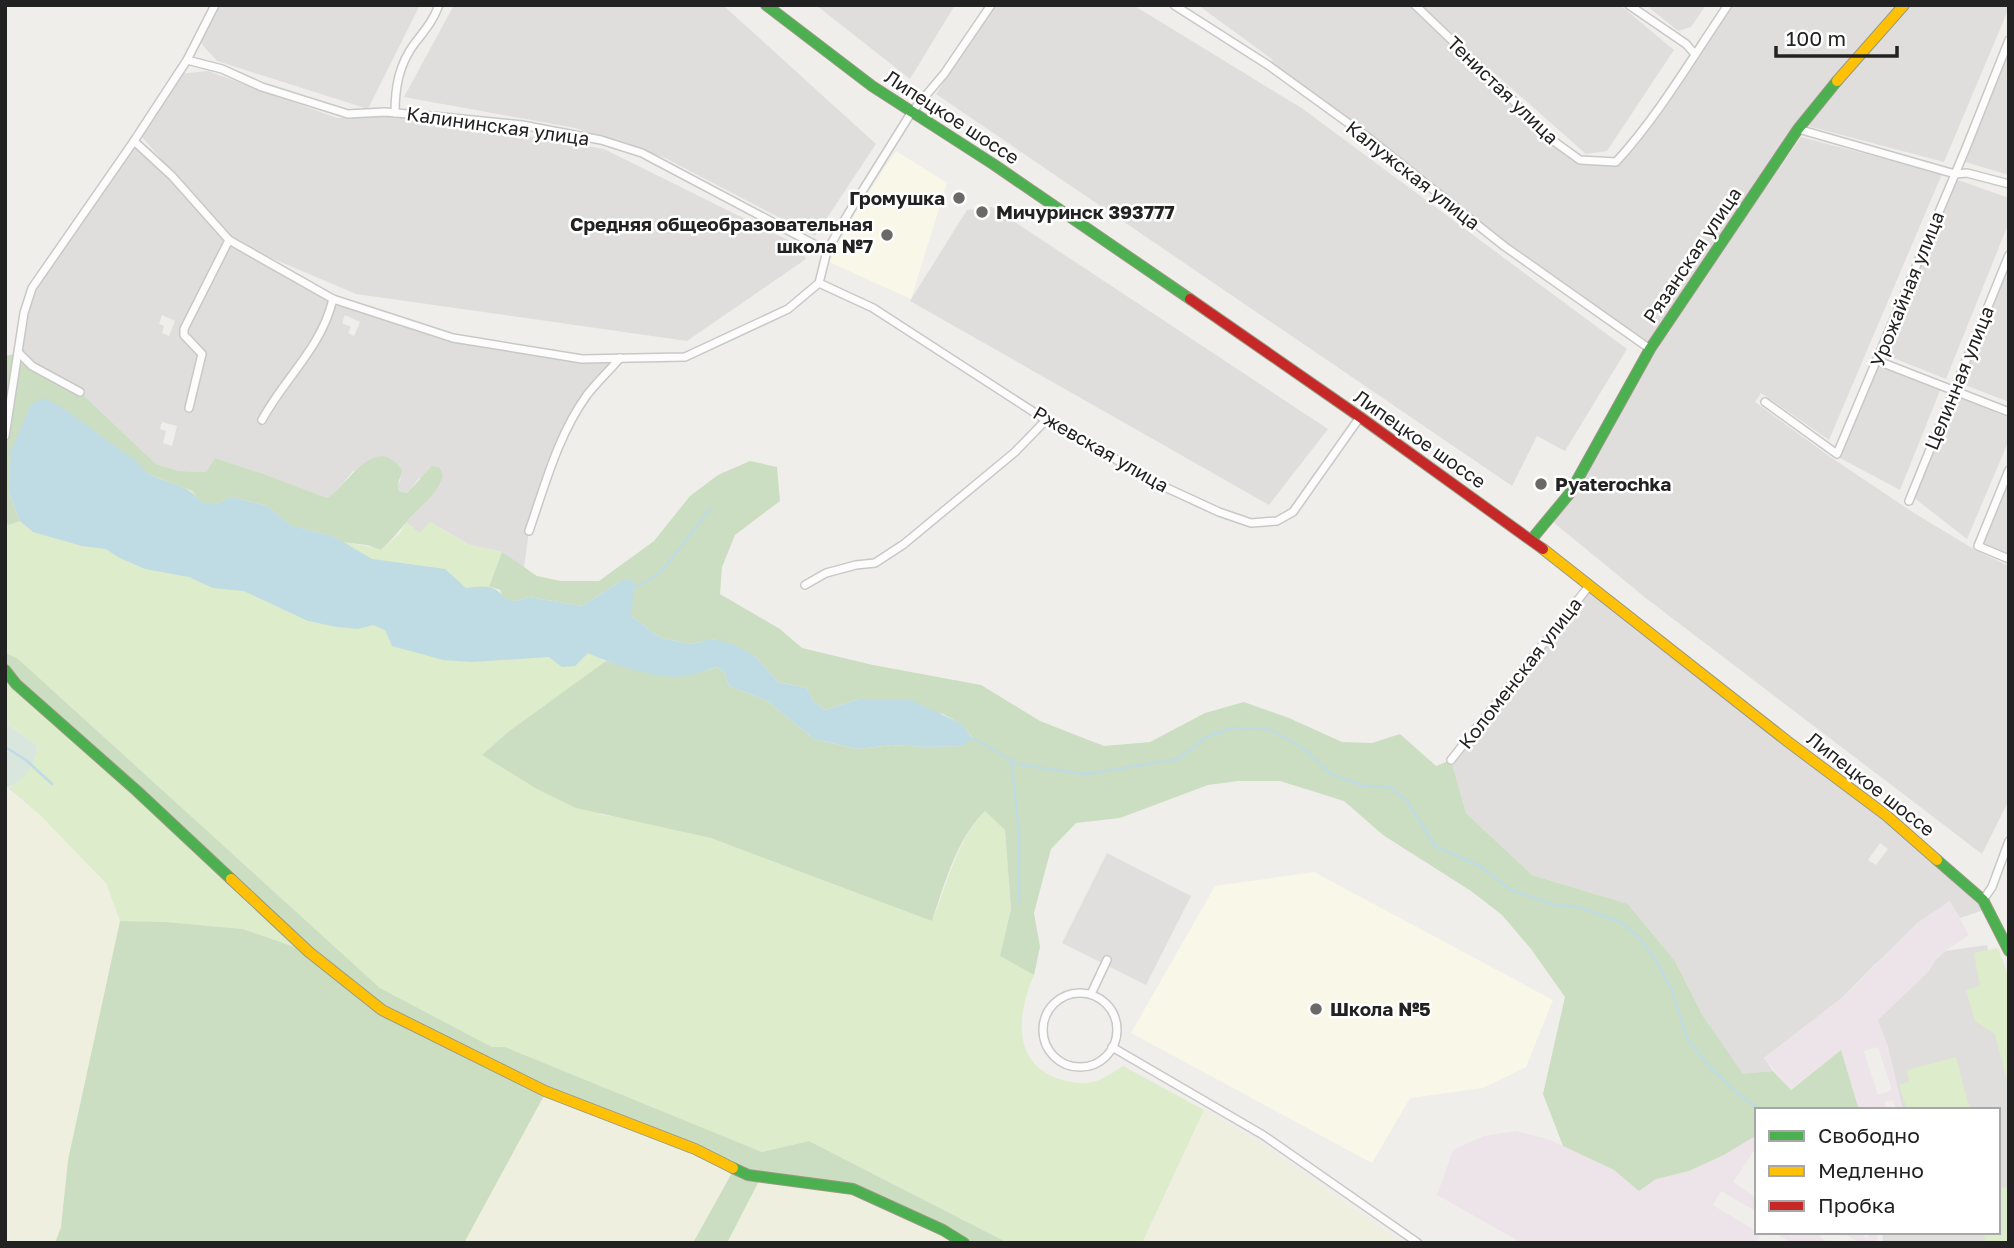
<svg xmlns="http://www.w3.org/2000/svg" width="2014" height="1248" font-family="'Golos Text',sans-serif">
	<rect width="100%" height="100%" fill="#f0eeeb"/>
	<g fill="#dfdedc" fill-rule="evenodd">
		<polygon points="216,5 420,5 368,109 217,61 197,39"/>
		<polygon points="454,5 723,5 876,144 815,236 665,158 575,128 404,97"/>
		<polygon points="816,5 955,5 910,79"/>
		<polygon points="994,5 1133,5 1303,109 1627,349 1565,451 1537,436 1512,486 936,94"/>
		<polygon points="1198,5 1415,5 1506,92 1525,114 1576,157 1580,160 1615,162 1631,146 1728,5 2009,5 2009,8 1944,162 1804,125 1896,14 1866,46 1798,129 1650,349 1504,246 1366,136 1268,65 1273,60"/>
		<polygon points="1417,5 1620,5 1674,50 1607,151 1586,154"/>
		<polygon points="1646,5 1706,5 1691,27 1678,31"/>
		<polygon points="2009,49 2009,175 1962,161"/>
		<path d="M208 71 337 118 398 114 604 149 800 246 806 259 687 341 356 294 236 243 333 299 453 338 582 359 620 358 588 395 567 431 529 531 524 568 502 552 470 545 430 522 420 534 406 522 420 507V477L407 493 399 491 398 484 401 479 353 471 333 496 327 498 264 474 215 458 206 472 179 471 156 464 80 392 32 366 19 353 32 288 134 141 219 227 142 137 179 74ZM162 315 175 321 169 336 162 333 164 326 159 324ZM345 315 360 322 354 336 348 333 351 327 342 323ZM162 422 177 426 172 446 163 443 166 431 160 429Z"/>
		<polygon points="1801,137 1942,174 1829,440 1761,393 1755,402 1829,456 1914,513 1977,551 2009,566 2009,800 1982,854 1647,599 1553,522 1649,355"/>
		<polygon points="1955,179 2009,198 2009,222 1946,379 1886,355"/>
		<polygon points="992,207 1328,429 1269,505 910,301 967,210"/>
		<polygon points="2009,261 2009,402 1960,383"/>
		<polygon points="1879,362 1941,388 1900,490 1840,458"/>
		<polygon points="1954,395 2009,418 2009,440 1967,539 1913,497"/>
		<polygon points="2009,473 2009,555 1980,544"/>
		<path d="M1589 586 1887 816 1987 909 1960 918 1949 901 1874 965 1843 997 1764 1058 1773 1071 1743 1075 1703 1016 1675 961 1628 904 1532 875 1466 813 1451 760ZM1880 843 1888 849 1876 865 1868 860Z"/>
		<polygon points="1987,945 2009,1048 2009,1243 1883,1243 1882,1232 1998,1232 1998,1110 1899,1110 1870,1021 1945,951"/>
	</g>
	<g fill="#ede4e9" fill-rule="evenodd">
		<path d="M1950 901 1969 935 1938 956 1928 972 1878 1020 1888 1046 1903 1110H1896L1893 1100 1885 1102 1887 1110H1859L1841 1050 1790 1090 1764 1058 1843 997 1917 923ZM1878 1047 1892 1090 1878 1095 1864 1051Z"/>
		<polygon points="1516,1131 1550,1140 1614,1170 1639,1191 1656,1178 1689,1171 1724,1155 1757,1135 1757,1146 1733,1182 1757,1198 1757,1212 1721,1191 1713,1205 1761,1234 1757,1241 1759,1243 1522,1243 1437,1195 1453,1150 1484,1136"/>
		<polygon points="1773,1232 1823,1232 1820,1237 1829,1243 1791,1243"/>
		<polygon points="1858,1232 1867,1238 1871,1232 1878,1232 1877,1243 1859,1243 1844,1233"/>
	</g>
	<g fill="#f8f7e8">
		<polygon points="896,151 947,183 911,299 829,262 858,208"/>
		<polygon points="1314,872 1553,1000 1526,1067 1483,1088 1410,1098 1372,1163 1131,1033 1215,886"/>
	</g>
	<g fill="#efefdf">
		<polygon points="5,788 39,814 106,883 120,921 68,1160 61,1227 55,1243 5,1243"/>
		<polygon points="545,1091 735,1168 693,1243 464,1243"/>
		<polygon points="1204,1110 1259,1142 1402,1243 1142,1243"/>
		<polygon points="760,1177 853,1189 964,1243 727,1243"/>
	</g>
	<g fill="#ddeccb">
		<path d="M122 453 333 536C348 545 365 544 381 550L400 533 406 522 420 533 430 522 470 545 502 552 489 585 606 662 508 732 482 755 603 815 637 820 711 838 932 921C948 883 956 841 985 811L1005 830 1011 909 1000 956 1034 975C1018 1012 1011 1060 1056 1078 1069 1083 1086 1085 1099 1080 1107 1077 1116 1070 1123 1066L1204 1110 1142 1243H1008L809 1141 762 1152 505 1047H492L380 988 17 658 5 653V523L8 525Z"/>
		<path d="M5 670 309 952 243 929 166 922 120 921 106 883 39 814 8 788C22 782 37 761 37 745L5 723Z"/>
		<polygon points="1998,948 2009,978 2009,1088 1995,1034 1975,1021 1966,990 1980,986 1974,953"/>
		<polygon points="1956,1057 1970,1110 1907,1110 1899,1085 1909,1082 1907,1070"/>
		<polygon points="2007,1187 2009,1243 1985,1243 1984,1232 1998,1232 1998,1188"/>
	</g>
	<g fill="#cbdec1">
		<path d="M19 353 32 366 80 392 156 464 179 471 206 472 215 458 264 474 327 498C346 489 374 430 402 470L398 484 399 491 407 493 432 466 439 467 443 475C437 496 421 505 408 520 399 531 391 540 381 550L367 545 343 542 333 536 292 526 267 506 231 497 216 504 200 502 193 491 146 473 136 461 122 453 9 493 20 521 8 525 5 523V356Z"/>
		<path d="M750 461 777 467 780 501 735 535 722 567 720 594 780 629 802 648 873 665 981 685 1040 721 1104 746 1150 742 1205 713 1244 702 1289 718 1342 742 1372 743 1400 734 1436 766 1451 760 1466 813 1532 875 1628 904 1675 961 1703 1016 1743 1074 1773 1071 1791 1090 1841 1050 1859 1110H1757V1135L1724 1155 1689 1171 1656 1179 1639 1191 1614 1170 1563 1146 1543 1094 1565 997 1531 949 1502 915 1471 891 1383 835 1344 801 1280 781H1238L1208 785 1120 818 1076 823 1051 849 1044 875 1034 913 1040 947 1034 975 1000 956 1011 909 1005 830 985 811C956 840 945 883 932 921L711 838 576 808 537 789 482 755 508 732 606 661 665 676 690 675 718 667 725 673 729 686 766 700 814 739 858 749 892 745 926 747 964 746 972 737 961 724 943 714 859 699 825 710 813 701 807 688 778 682 756 657 713 639 691 644 661 638 631 616 621 581 582 606 529 597 516 601 504 599 500 590 489 586 502 552 537 576 561 581H599L654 541 690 496 718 475Z"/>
		<polygon points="5,653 17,658 380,988 492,1047 505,1047 762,1152 809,1141 1008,1243 964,1243 853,1189 761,1177 727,1243 693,1243 734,1169 546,1092 464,1243 55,1243 61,1227 68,1160 120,921 166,922 243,929 306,951 5,670"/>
	</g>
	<path fill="#d9e6de" d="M5 723 37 745C37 763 23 784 5 788Z"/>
	<polygon fill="#e0dfde" points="1107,853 1191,896 1146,985 1062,943"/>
	<path fill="#bfdbe3" d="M44 398C77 413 103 440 134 459 140 463 143 471 149 474 168 484 188 484 201 502L216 504 231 497 267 506 292 526 333 536 372 559 445 569 466 588C482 586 495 583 505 599L516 601 529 597 582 606 621 581 629 579 635 583 631 616 661 638 691 644 712 639 734 644 756 657 778 682 807 688 813 701 825 710 859 699H909L962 724 972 738 964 746 926 747 892 745 858 749 814 739 766 700 729 686 725 673 718 667C709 669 700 673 691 675 662 682 614 665 588 653L575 666 562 667 549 657 472 662 443 660 392 646 385 630 373 625 358 629 337 627 308 621 244 591 213 588 189 577 145 569 118 557 106 549 82 546 33 532 20 521 9 493 11 451 31 404Z"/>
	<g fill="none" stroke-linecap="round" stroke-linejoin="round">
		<g stroke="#bfdbe3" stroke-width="2.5">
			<polyline points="5,449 11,451"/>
			<polyline points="636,588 660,573 711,508"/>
			<polyline points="972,738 1021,765 1086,774 1178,759 1205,738 1231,728 1269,729 1303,748 1331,774 1365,786 1390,787 1407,801 1435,846 1480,866 1511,890 1554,905 1578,907 1620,922 1637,935 1655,959 1672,990 1687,1038 1710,1067 1736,1092 1760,1110"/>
			<polyline points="5,747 26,760 52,784"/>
			<polyline points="1011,760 1019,830 1019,903"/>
		</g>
		<defs>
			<g id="street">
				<polyline points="1174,5 1268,65 1366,136 1504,246 1650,349"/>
				<path d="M1415 5 1506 92 1541 132 1580 160 1616 162C1659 115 1692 58 1728 5"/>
				<polyline points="1629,5 1686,44 1694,53"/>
				<polyline points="187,60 222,69 262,87 348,114 385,112 443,117 522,125 601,140 642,153 827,251"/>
				<path d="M395 113C395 87 399 64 415 43 425 30 433 21 439 5"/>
				<polyline points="1798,129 1955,174 1967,173 2009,184"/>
				<polyline points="134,141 172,176 229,240 333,299 453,338 582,359 685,357 788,309 819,283 827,251 848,214 911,113 944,74 991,5"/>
				<polyline points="819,283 873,308 1046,420 1094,445 1143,477 1219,512 1251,523 1277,521 1293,512 1360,417"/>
				<polyline points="19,353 32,366 80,392"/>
				<polyline points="1878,361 2009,412"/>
				<polyline points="1765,402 1837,454 1966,148 2009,40"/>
				<polyline points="189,408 202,354 184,335 184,329 229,240"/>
				<path d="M262 420C285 377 321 349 333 299"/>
				<polyline points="5,436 24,313 32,288 134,141 187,60 215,5"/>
				<polyline points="2009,470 1978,546 2009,559"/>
				<polyline points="1909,501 2009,255"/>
				<path d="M529 531C545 485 558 435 587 395 597 382 610 370 620 358"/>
				<polyline points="805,585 826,573 856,565 875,563 904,544 1015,452 1046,420"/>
				<polyline points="1451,760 1589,586"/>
				<polyline points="1983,900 1992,887 2009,841"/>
				<circle cx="1080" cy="1030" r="37"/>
				<polyline points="1091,994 1107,960"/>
				<polyline points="1112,1047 1263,1135 1418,1243"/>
			</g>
			<g id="fast">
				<polyline points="766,5 872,86 993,164 1190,299"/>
				<polyline points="1531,540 1570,493 1650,349 1798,129 1837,81"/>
				<polyline points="5,670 16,684 137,791 231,879"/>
				<polyline points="1937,860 1983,900 2009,951"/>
				<polyline points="733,1168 748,1175 853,1189 943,1230 964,1243"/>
			</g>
			<g id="slow">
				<polyline points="1837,81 1904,5"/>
				<polyline points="1543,549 1787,741 1887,816 1937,860"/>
				<polyline points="231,879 309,952 382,1010 545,1091 695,1149 733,1168"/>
			</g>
			<polyline id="jam" points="1190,299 1360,417 1543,549"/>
		</defs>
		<use href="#street" stroke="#c9c8c7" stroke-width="10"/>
		<use href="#fast" stroke="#999a82" stroke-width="12"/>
		<use href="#slow" stroke="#999a82" stroke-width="12"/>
		<use href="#jam" stroke="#999a82" stroke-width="12"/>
		<use href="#street" stroke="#fdfcfc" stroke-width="7"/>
		<use href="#fast" stroke="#4caf50" stroke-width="10"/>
		<use href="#slow" stroke="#ffc107" stroke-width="10"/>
		<use href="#jam" stroke="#c62828" stroke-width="10"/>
	</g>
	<g fill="#6a6968" stroke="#fff" stroke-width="2.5">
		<circle cx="959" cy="198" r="7"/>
		<circle cx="982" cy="212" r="7"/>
		<circle cx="887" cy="235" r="7"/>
		<circle cx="1541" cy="484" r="7"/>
		<circle cx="1316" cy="1009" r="7"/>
	</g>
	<g text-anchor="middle" stroke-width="5" stroke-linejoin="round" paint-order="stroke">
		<g font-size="19" fill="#222" stroke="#fff">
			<text transform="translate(1503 90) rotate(44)" y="7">Тенистая улица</text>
			<text transform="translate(952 117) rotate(33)" y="7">Липецкое шоссе</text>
			<text transform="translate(498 126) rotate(8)" y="7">Калининская улица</text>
			<text transform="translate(1413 175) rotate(38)" y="7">Калужская улица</text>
			<text transform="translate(1692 255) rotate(-56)" y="7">Рязанская улица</text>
			<text transform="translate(1907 289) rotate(-68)" y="7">Урожайная улица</text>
			<text transform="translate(1959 378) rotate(-68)" y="7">Целинная улица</text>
			<text transform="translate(1420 439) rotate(35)" y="7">Липецкое шоссе</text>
			<text transform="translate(1101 449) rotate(30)" y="7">Ржевская улица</text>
			<text transform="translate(1520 673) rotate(-52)" y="7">Коломенская улица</text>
			<text transform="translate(1871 784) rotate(38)" y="7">Липецкое шоссе</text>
		</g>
		<g font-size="19" font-weight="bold" fill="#222" stroke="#fff" text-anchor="start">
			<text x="945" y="205" text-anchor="end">Громушка</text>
			<text x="996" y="219">Мичуринск 393777</text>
			<text x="873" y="231" text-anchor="end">Средняя общеобразовательная<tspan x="873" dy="22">школа №7</tspan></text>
			<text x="1555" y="491">Pyaterochka</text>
			<text x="1330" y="1016">Школа №5</text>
		</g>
	</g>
	<rect width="2014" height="1248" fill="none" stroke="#222222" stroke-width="14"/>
	<rect x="1755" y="1108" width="245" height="126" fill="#ffffff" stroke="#a7a7a7" stroke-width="2"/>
	<rect x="1769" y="1131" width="35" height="10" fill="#4caf50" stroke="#a7a7a7" stroke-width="2"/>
	<text x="1818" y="1143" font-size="21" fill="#222222">Свободно</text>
	<rect x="1769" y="1166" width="35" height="10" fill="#ffc107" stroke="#a7a7a7" stroke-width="2"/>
	<text x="1818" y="1178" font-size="21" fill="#222222">Медленно</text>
	<rect x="1769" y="1201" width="35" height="10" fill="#c62828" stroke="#a7a7a7" stroke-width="2"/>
	<text x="1818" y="1213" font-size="21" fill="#222222">Пробка</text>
	<path d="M1776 46v10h121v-10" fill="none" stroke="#222222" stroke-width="3.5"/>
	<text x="1786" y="46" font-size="21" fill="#222222" stroke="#ffffff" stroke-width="5" paint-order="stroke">100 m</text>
</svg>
